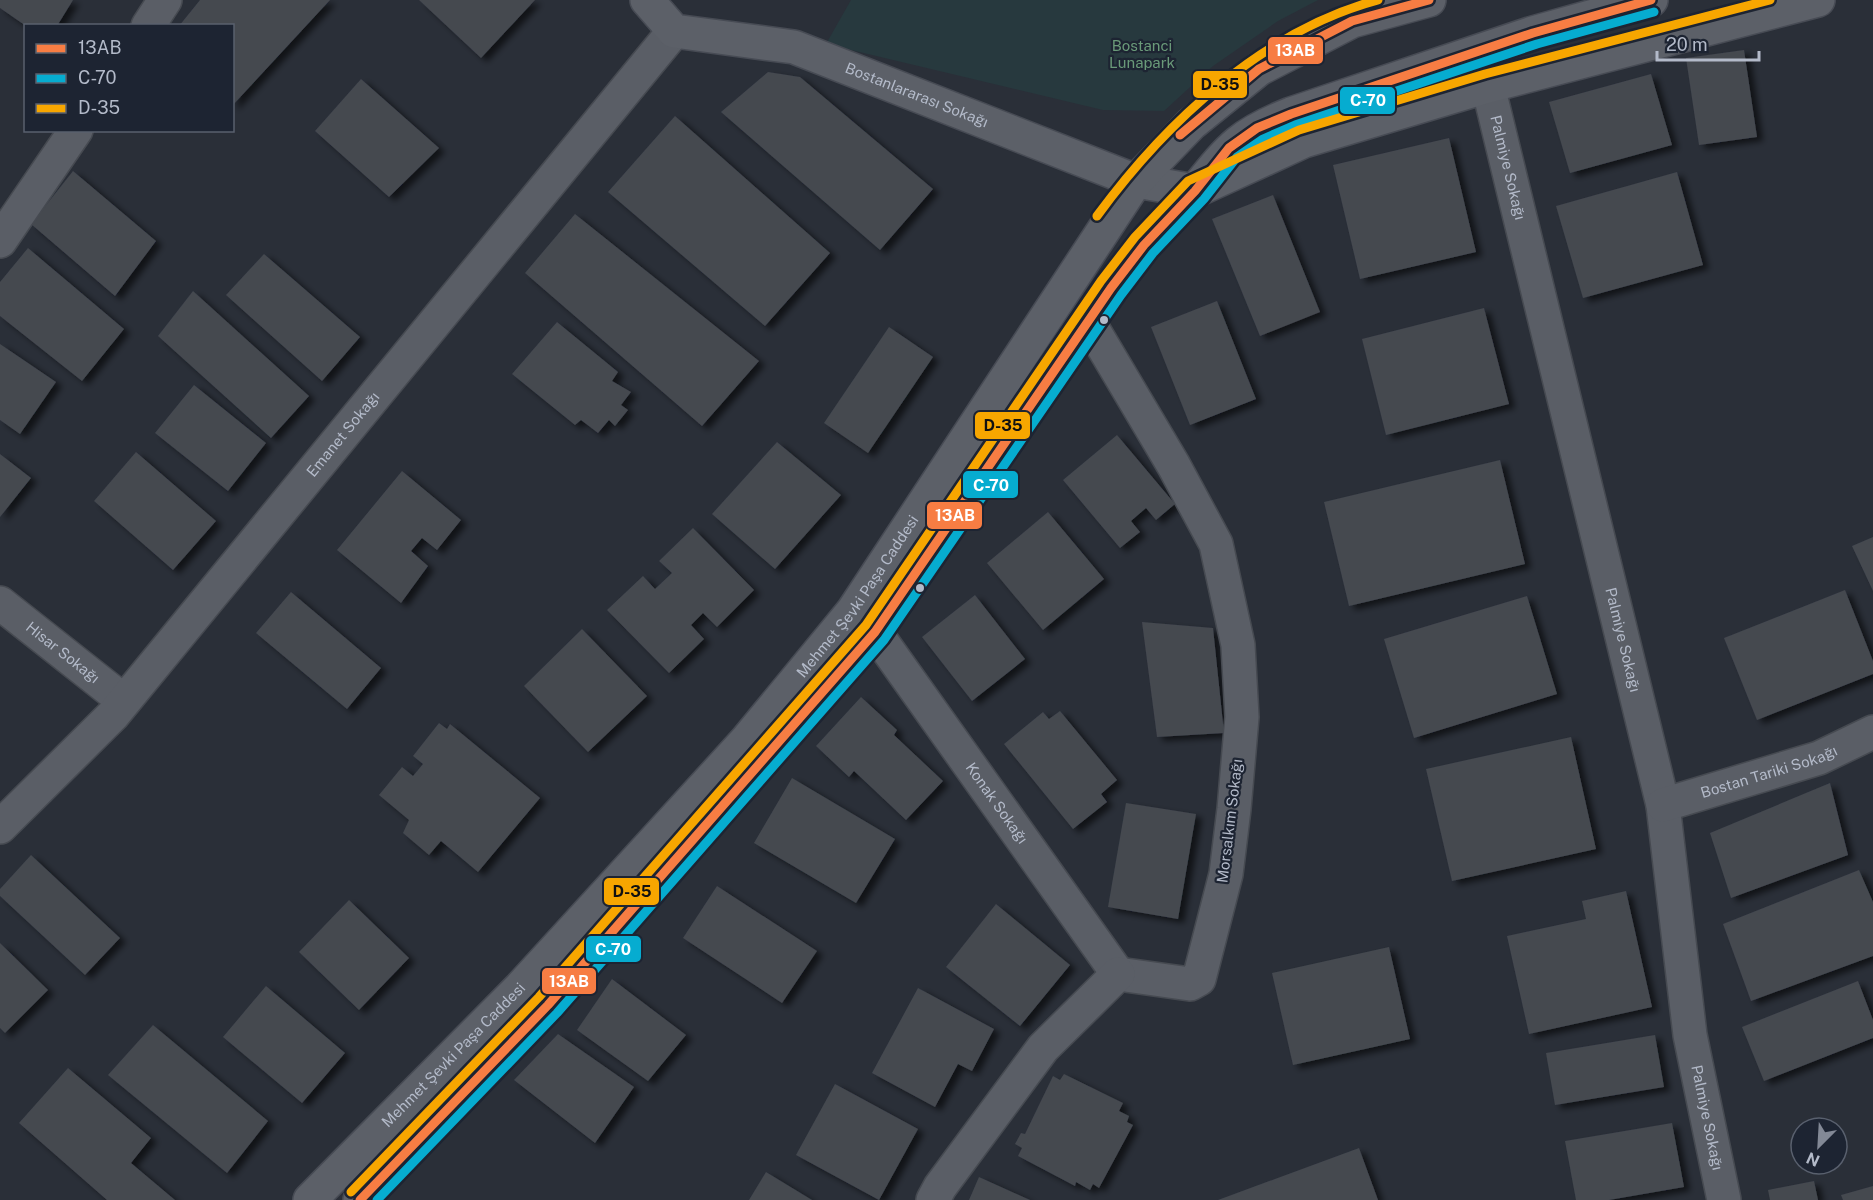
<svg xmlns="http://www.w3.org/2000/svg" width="1873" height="1200" font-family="'Public Sans',sans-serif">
	<defs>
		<filter id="shadow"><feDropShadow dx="6" dy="4" stdDeviation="3" flood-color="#0009"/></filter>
	</defs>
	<rect width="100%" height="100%" fill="#2a2f38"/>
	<polygon fill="#27393e" points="851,0 1318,0 1278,21 1213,66 1164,111 1103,110 826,44"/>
	<g fill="#444850" filter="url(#shadow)">
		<polygon points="0,0 73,0 57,26 26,26 0,8"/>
		<polygon points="200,0 330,0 232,106 232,26 179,26"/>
		<polygon points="419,0 535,0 481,58"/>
		<polygon points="1744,50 1757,137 1699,145 1686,58"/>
		<polygon points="768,72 800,77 933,189 880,250 721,112"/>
		<polygon points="1651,74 1672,145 1570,173 1549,102"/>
		<polygon points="361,79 439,148 389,197 315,131"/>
		<polygon points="675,116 830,253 765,326 608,192"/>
		<polygon points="1449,138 1476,252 1360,279 1333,165"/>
		<polygon points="73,171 156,241 115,296 31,224"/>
		<polygon points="1677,172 1703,265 1583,298 1556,206"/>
		<polygon points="1273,195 1320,312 1260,336 1212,219"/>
		<polygon points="575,214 759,361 702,426 525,273"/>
		<polygon points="28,248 124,329 82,381 0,316 0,282"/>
		<polygon points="264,254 360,337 322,381 226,295"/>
		<polygon points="193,291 309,396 271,438 158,336"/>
		<polygon points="1217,301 1256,399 1190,425 1151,327"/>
		<polygon points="1484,308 1509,404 1386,435 1362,339"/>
		<polygon points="557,322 618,372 612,381 631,392 621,405 628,410 615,426 609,420 598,433 581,420 575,425 512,374"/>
		<polygon points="889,327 933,357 868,453 824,423"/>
		<polygon points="0,344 56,382 20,434 0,420"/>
		<polygon points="194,385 266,443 228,491 155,433"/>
		<polygon points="1117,435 1175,504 1156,520 1146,508 1131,521 1140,532 1120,548 1063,480"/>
		<polygon points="777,442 841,495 775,569 712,514"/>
		<polygon points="136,452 216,521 173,570 94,501"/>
		<polygon points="0,454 31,478 0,517"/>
		<polygon points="1500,460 1525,564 1349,606 1324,502"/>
		<polygon points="402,471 461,520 437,550 422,538 411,551 428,566 401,603 337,550"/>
		<polygon points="1048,512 1104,579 1043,630 987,563"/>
		<polygon points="693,528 754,590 717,627 703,613 691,625 704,639 669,673 607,610 643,576 655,589 672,573 659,561"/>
		<polygon points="1873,537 1873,591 1852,546"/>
		<polygon points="1845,590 1873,661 1873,674 1757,720 1724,638"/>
		<polygon points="291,592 381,668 347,709 256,633"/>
		<polygon points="975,595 1025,659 972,701 922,637"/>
		<polygon points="1527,596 1557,694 1414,738 1384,639"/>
		<polygon points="1142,622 1213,628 1224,733 1157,737"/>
		<polygon points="582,629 647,696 588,752 524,686"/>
		<polygon points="861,697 897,730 894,735 943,781 906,820 854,771 849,777 816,746"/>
		<polygon points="1060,711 1117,780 1101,794 1107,802 1073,829 1004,744 1043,712 1049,719"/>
		<polygon points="439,723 447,729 450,724 540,798 478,872 441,841 429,855 403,833 409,820 379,795 402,767 413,776 423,764 413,756"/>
		<polygon points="1571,737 1596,849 1452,881 1426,769"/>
		<polygon points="792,778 895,839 856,903 754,843"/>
		<polygon points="1830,783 1848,855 1731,898 1710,833"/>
		<polygon points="1126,803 1196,814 1178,919 1108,907"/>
		<polygon points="31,855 120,938 85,975 0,896 0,889"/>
		<polygon points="1859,870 1873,902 1873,956 1751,1001 1723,924"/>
		<polygon points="717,886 817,951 782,1003 683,938"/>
		<polygon points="1626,891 1652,1007 1529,1034 1507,936 1586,919 1582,901"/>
		<polygon points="349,900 409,958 359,1010 299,952"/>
		<polygon points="996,904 1070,965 1020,1026 946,967"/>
		<polygon points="0,943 48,990 5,1033 0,1028"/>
		<polygon points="1389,947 1410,1039 1293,1065 1272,973"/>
		<polygon points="612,979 686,1035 648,1081 577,1030"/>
		<polygon points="1858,981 1873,1020 1873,1038 1764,1081 1742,1027"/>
		<polygon points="266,986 345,1053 302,1103 223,1037"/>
		<polygon points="918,988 994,1029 972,1071 958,1064 935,1107 872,1073"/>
		<polygon points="153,1025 268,1121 227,1173 108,1075"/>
		<polygon points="558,1034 634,1087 595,1143 514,1080"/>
		<polygon points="1655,1035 1664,1087 1555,1105 1546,1053"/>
		<polygon points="68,1068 151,1138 131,1163 175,1200 107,1200 19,1123"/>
		<polygon points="1064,1074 1123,1103 1119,1111 1129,1116 1127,1122 1133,1125 1099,1188 1093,1184 1090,1190 1076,1182 1075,1186 1018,1156 1022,1148 1015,1144 1021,1133 1025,1134 1053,1076 1060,1080"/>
		<polygon points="835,1084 918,1129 879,1200 796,1155"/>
		<polygon points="1672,1123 1684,1187 1609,1200 1576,1200 1565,1141"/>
		<polygon points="1359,1148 1378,1200 1218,1200"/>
		<polygon points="766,1172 812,1200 749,1200"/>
		<polygon points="979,1177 1030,1200 969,1200"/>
		<polygon points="1814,1181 1818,1200 1770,1200 1768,1190"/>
		<polygon points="1873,1186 1873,1200 1843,1200 1841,1195"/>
	</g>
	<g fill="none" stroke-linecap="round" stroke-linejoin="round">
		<defs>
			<g id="minor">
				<polyline points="148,26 165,0"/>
				<path id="s1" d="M1488 86 1663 805 1690 1035 1724 1200"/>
				<polyline points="0,241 76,130"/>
				<polyline points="1088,321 1174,466 1216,544 1238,645 1242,717 1234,809 1226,874 1199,979 1190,984 1118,974"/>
				<path id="s2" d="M0 603 124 701"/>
				<path id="s3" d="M875 632 1118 974"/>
				<path id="s4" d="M1663 805 1819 758 1873 732"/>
				<path id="s5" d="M0 827 113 715 674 31"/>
				<polyline points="933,1200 940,1187 1043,1048 1118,974"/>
			</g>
			<g id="major">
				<path id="s6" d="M647 0 674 31 794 47 1136 181 1195 191"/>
				<path d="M1198 187C1231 146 1241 134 1291 114L1533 33 1651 0"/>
				<path id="s7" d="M310 1200 521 987 746 741 853 611 1136 181 1191 124 1259 69 1352 21 1429 0"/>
				<polyline points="360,1200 548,1005 875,632 1111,288 1144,245 1195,191 1304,141 1488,86 1818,0"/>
			</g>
		</defs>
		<use href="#minor" stroke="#464a51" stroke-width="36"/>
		<use href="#major" stroke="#474b54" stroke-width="36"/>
		<use href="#minor" stroke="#5a5e66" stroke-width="33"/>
		<use href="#major" stroke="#5c6068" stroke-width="33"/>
		<defs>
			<g id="bus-1">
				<polyline points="1180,135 1259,69 1352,21 1429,0"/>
				<polyline points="360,1200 548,1005 875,632 1111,288 1144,245 1195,191 1229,148 1257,128 1291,114 1533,33 1651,0"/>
			</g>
			<polyline id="bus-2" points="377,1200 557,1013 884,640 1121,295 1153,253 1204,199 1237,157 1263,139 1295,125 1537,44 1654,12"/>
			<g id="bus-3">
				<path d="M1097 216C1166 122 1263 31 1378 0"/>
				<polyline points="351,1192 539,997 866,625 1101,281 1135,237 1188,181 1299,130 1485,74 1770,0"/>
			</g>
		</defs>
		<use href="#bus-1" stroke="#1d2432" stroke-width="14"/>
		<use href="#bus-2" stroke="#1d2432" stroke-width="14"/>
		<use href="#bus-3" stroke="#1d2432" stroke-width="14"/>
		<use href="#bus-1" stroke="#f77d43" stroke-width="9"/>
		<use href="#bus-2" stroke="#06acd0" stroke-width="9"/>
		<use href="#bus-3" stroke="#f7a600" stroke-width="9"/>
	</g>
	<g fill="#b3bac9" stroke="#1d2432" stroke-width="2">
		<circle cx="1104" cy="320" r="5"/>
		<circle cx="920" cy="588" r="5"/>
	</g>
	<g text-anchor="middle" stroke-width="4.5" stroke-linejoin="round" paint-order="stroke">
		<g font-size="15" fill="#6a9a79" stroke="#1d2432">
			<text x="1142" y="51">Bostanci<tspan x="1142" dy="17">Lunapark</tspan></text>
		</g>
		<g font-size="15" fill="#b3bac9" stroke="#1d2432">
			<text dy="5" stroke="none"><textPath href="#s6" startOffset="294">Bostanlararası Sokağı</textPath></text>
			<text dy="5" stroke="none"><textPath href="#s1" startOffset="84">Palmiye Sokağı</textPath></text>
			<text dy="5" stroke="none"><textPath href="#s5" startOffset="522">Emanet Sokağı</textPath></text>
			<text dy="5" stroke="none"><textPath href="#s7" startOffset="816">Mehmet Şevki Paşa Caddesi</textPath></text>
			<text dy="5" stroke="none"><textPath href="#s1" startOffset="570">Palmiye Sokağı</textPath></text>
			<text dy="5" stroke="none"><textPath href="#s2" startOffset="80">Hisar Sokağı</textPath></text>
			<text dy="5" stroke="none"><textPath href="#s4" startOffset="111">Bostan Tariki Sokağı</textPath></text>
			<text dy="5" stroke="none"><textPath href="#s3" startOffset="210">Konak Sokağı</textPath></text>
			<text transform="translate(1230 821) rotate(-83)" y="5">Morsalkım Sokağı</text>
			<text dy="5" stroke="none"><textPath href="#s7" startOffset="204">Mehmet Şevki Paşa Caddesi</textPath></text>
			<text dy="5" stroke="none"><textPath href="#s1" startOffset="1056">Palmiye Sokağı</textPath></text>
		</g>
	</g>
	<g stroke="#1d2432" stroke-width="2">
		<rect x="1267" y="36" width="57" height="29" rx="6" fill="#f77d43"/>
		<rect x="1192" y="70" width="56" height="29" rx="6" fill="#f7a600"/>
		<rect x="1339" y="86" width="57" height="29" rx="6" fill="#06acd0"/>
		<rect x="974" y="411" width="57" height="29" rx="6" fill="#f7a600"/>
		<rect x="962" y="470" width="57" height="29" rx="6" fill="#06acd0"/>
		<rect x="926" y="501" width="57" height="29" rx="6" fill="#f77d43"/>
		<rect x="603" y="877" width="57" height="29" rx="6" fill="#f7a600"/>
		<rect x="585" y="935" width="57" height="28" rx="6" fill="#06acd0"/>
		<rect x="541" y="967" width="56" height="28" rx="6" fill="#f77d43"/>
	</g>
	<g font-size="16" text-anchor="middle" font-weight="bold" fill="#fff">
		<text x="1295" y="56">13AB</text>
		<text x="1368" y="106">C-70</text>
		<text x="991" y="491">C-70</text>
		<text x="955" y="521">13AB</text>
		<text x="613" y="955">C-70</text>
		<text x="569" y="987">13AB</text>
	</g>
	<g font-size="16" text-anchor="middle" font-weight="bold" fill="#111">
		<text x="1220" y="90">D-35</text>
		<text x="1003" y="431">D-35</text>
		<text x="632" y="897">D-35</text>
	</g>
	<rect x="24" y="24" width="210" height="108" fill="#1d2432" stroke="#59606e" stroke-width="1.5"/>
	<rect x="36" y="44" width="30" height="9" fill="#f77d43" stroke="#59606e" stroke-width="1.5"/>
	<text x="78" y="54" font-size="18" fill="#b3bac9">13AB</text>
	<rect x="36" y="74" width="30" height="9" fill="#06acd0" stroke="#59606e" stroke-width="1.5"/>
	<text x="78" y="84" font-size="18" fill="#b3bac9">C-70</text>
	<rect x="36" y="104" width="30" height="9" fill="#f7a600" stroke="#59606e" stroke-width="1.5"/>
	<text x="78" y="114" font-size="18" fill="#b3bac9">D-35</text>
	<g transform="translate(1819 1146) rotate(204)"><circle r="28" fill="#1d2432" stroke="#59606e" stroke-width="1.5"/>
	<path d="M0-4.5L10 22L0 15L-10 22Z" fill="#838996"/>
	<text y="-9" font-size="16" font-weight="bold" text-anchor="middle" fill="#b3bac9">N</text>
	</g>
	<path d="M1657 51v9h102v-9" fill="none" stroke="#b3bac9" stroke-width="3"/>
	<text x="1666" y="51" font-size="18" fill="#b3bac9" stroke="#1d2432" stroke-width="4.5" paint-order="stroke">20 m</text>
</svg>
